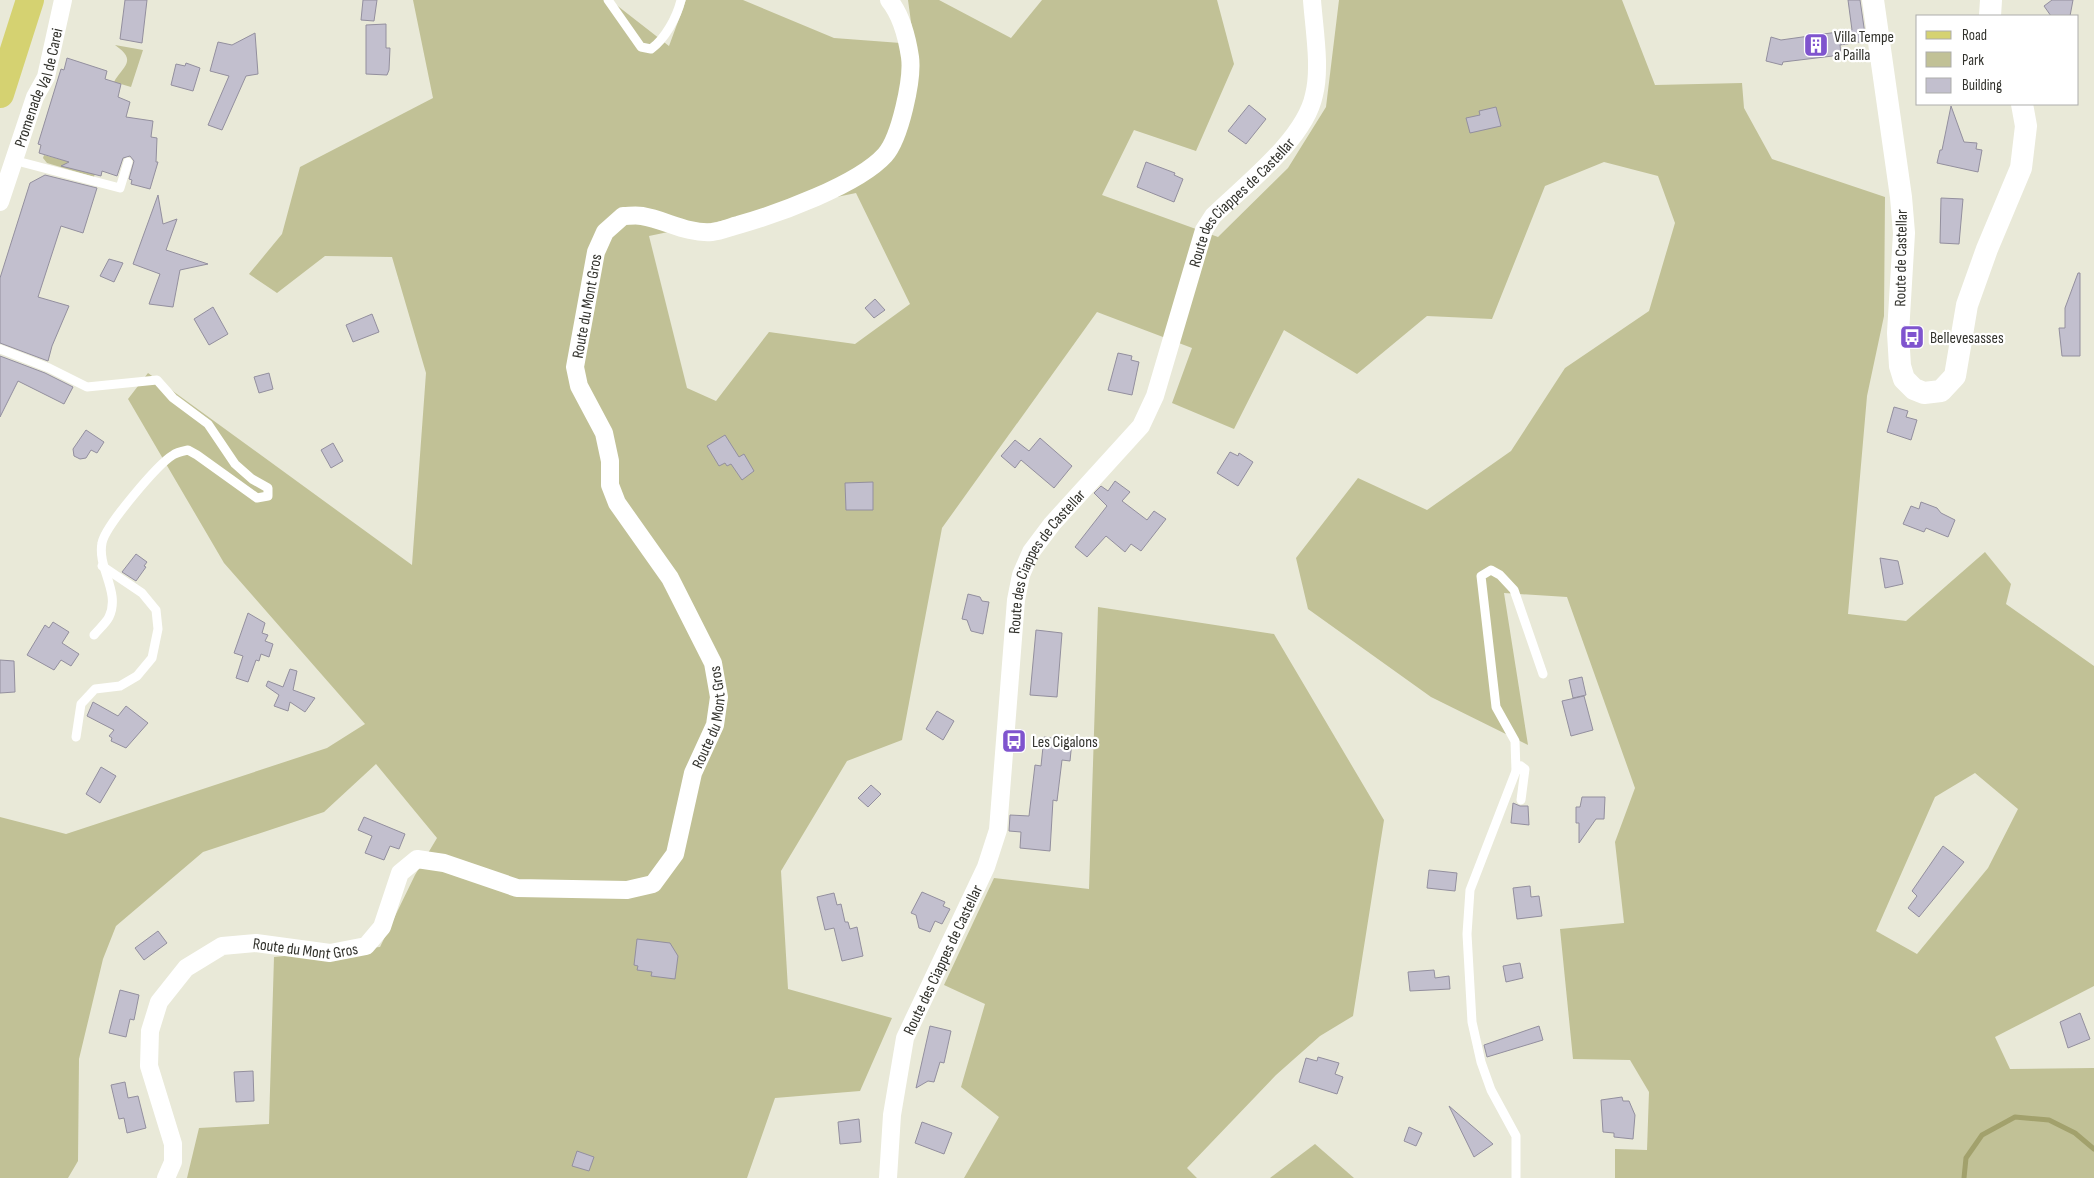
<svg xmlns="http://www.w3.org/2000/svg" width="2094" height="1178" font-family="'Sofia Sans Condensed',sans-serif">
	<rect width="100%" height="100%" fill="#e9e9d8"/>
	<g fill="#c1c196" fill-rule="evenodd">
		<path d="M413 0H610L669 46 686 0H743L834 38 914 44 908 0H939L1011 38 1042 0H1217L1234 64 1196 151 1134 130 1102 195 1218 237 1288 168 1326 107 1339 0H1622L1655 85 1742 83 1744 108 1772 159 1885 197 1884 316 1867 396 1848 614 1906 621 1985 552 2011 584 2006 604 2094 666V986L1995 1037 2010 1069 2094 1068V1178H1615V1149L1647 1150 1649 1092 1630 1060 1573 1059 1560 929 1624 923 1615 842 1635 788 1567 597 1504 593 1528 745 1431 697 1308 609 1296 558 1358 478 1427 510 1511 451 1565 368 1649 311 1675 223 1658 176 1604 162 1545 186 1492 319 1427 316 1357 374 1284 330 1234 429 1172 403 1192 348 1097 312 942 528 902 740 847 761 781 871 788 989 892 1018 860 1091 775 1098 747 1178H187L199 1128 269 1124 274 957 380 947 415 875 437 838 376 764 324 812 203 852 116 926 103 959 79 1059 78 1161 68 1178H0V817L66 834 327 748 365 724 224 563 128 399 148 373 412 565 426 373 392 257 325 256 277 293 249 274 282 234 300 167 433 98ZM856 193 910 304 855 344 769 332 716 401 687 388 649 236ZM1975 773 2018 809 1988 868 1917 954 1876 931 1935 797Z"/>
		<path d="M115 45 143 50 131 87 114 82C123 66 138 61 115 45Z"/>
		<polygon points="44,155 96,169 94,177 47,163 43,158"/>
		<polygon points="1098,607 1274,634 1384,820 1353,1016 1320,1036 1276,1075 1187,1168 1197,1178 964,1178 999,1117 961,1087 985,1004 944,985 994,878 1089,889"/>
		<polygon points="1315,1144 1354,1178 1270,1178"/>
	</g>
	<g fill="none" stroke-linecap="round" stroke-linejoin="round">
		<polyline stroke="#a2a16c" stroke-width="5" points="1964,1178 1966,1158 1982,1135 2015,1117 2049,1120 2075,1133 2094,1149"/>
	</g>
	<g fill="#c2bfce" stroke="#938f9e">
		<polygon points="125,0 147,0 142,43 120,39"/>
		<polygon points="363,0 377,0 374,21 361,20"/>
		<polygon points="1848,0 1860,0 1866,41 1840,45 1841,55 1783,62 1782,65 1766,61 1771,37 1781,40 1852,30"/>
		<polygon points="2052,0 2073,0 2070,16 2051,16 2044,6"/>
		<polygon points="386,24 386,48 390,48 389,70 387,75 366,74 366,25"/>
		<polygon points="255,33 258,74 246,76 222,130 208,125 229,76 210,71 218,42 232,45"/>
		<polygon points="67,58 107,71 105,79 121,84 118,97 130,102 126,117 153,121 151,137 157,138 156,162 158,162 150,189 131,184 132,180 129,179 134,161 130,156 123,158 117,176 102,171 101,176 61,166 69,162 39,153 41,145 38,144 61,69 64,70"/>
		<polygon points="186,63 200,68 193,91 171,85 176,64 185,66"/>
		<polygon points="1249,105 1266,119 1246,144 1228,131"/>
		<polygon points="1951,106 1964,142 1977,143 1976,149 1982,150 1978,172 1937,163 1940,150 1942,150"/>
		<polygon points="1496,107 1501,126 1470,133 1466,118 1480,115 1479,111"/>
		<polygon points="1146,162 1175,173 1174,175 1183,179 1174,202 1137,187"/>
		<polygon points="45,175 97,188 83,233 61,226 38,297 69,306 52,346 48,361 0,343 0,278 30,183"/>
		<polygon points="158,195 163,224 177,219 166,250 208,264 180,270 173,307 149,304 160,274 133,264"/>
		<polygon points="1941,198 1963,199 1959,244 1940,243"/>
		<polygon points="109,259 123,263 114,282 100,276"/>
		<polygon points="2078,273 2080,273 2080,356 2062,356 2059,328 2065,328 2065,308"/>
		<polygon points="875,299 885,310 874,318 865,308"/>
		<polygon points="213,307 228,334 209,345 194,319"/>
		<polygon points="372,314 379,332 353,342 346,325"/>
		<polygon points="1118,353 1132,356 1131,360 1139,362 1132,395 1108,390"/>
		<polygon points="0,356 45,373 73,387 64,404 18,381 0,417"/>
		<polygon points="269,373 273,389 259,393 254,377"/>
		<polygon points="1894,407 1908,411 1906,417 1917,420 1911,440 1887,432"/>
		<polygon points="86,430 104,442 97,453 91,450 86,458 80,459 74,456 73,449"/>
		<polygon points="725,435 739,457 744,454 754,471 742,480 731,464 727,466 725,463 719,466 707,446"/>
		<polygon points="1040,438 1072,466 1054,488 1021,460 1015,468 1001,456 1015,440 1029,451"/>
		<polygon points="333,443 343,461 331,468 321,450"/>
		<polygon points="1230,452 1238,456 1239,453 1253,462 1238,486 1217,473"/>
		<polygon points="1115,481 1130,492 1122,501 1147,520 1154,511 1166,519 1141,551 1131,544 1125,552 1106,536 1087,557 1075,547 1107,506 1094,493 1101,486 1108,491"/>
		<polygon points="873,482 873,510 846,510 845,483"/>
		<polygon points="1921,502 1937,508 1941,513 1955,520 1948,537 1926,528 1924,532 1903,524 1911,506 1919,509"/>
		<polygon points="136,554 147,562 144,566 146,567 136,581 122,572"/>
		<polygon points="1880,558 1898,561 1903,584 1885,588"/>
		<polygon points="968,594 980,597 982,601 989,602 983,634 971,631 967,620 962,619"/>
		<polygon points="248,613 265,623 262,633 268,635 265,641 273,644 269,657 261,654 259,661 256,660 248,682 236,678 243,656 234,653"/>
		<polygon points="53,622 69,632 62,643 79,654 71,666 61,660 54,670 27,655 45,625 49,628"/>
		<polygon points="1036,630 1062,633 1057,697 1030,695"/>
		<polygon points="0,660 14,661 15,692 0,693"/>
		<polygon points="290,669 297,671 293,690 315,698 305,712 290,702 288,711 274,706 279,695 266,686 268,681 283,687"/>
		<polygon points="1582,677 1586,695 1573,698 1569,680"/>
		<polygon points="1584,696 1593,730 1571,736 1562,701"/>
		<polygon points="93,702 118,716 126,706 148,723 126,748 111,741 112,738 109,736 114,730 87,716"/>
		<polygon points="937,711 954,721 943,740 926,729"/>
		<polygon points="1044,737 1072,741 1070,761 1062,760 1057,801 1053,800 1050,851 1020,848 1021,832 1009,831 1010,815 1029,816 1035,765 1041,766"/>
		<polygon points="101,767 116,776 100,803 86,794"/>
		<polygon points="871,785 881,794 868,807 858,798"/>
		<polygon points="1582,797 1605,797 1604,819 1596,819 1579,843 1579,823 1576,823 1576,807 1580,807"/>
		<polygon points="1513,803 1520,806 1528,806 1529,825 1511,823"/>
		<polygon points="364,817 405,834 399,849 390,846 384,860 365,853 372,836 358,830"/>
		<polygon points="1943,846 1964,862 1919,917 1908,908 1917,896 1912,891"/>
		<polygon points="1429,870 1457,873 1455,891 1427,888"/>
		<polygon points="1530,886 1531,897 1539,896 1542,916 1517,919 1513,888"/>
		<polygon points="922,892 945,902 943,906 950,909 942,924 935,921 930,932 919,928 916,915 911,913"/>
		<polygon points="834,893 837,905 841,904 845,922 848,922 850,929 857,927 863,956 842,961 834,928 825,930 817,897"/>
		<polygon points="158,931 167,943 144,960 135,948"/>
		<polygon points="637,939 670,943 678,956 675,979 651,976 652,972 637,970 638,966 634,965"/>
		<polygon points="1520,963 1523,978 1506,982 1503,966"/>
		<polygon points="1434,970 1435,978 1449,976 1450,989 1410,991 1408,972"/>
		<polygon points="120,990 139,995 134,1020 130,1019 126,1037 109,1033"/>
		<polygon points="2080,1013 2090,1039 2068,1048 2060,1022"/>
		<polygon points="930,1026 951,1031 944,1063 940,1062 934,1082 928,1081 916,1088"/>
		<polygon points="1539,1026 1543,1040 1487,1057 1484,1045"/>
		<polygon points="1318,1057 1339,1063 1335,1074 1343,1077 1337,1094 1299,1082 1306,1058 1317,1061"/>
		<polygon points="253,1071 254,1101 236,1102 234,1072"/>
		<polygon points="125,1082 128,1098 138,1096 146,1128 127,1133 124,1118 119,1119 111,1085"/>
		<polygon points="1622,1097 1623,1101 1629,1101 1635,1115 1633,1139 1614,1137 1614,1133 1603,1132 1601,1100"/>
		<polygon points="1449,1106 1493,1144 1474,1157"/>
		<polygon points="859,1119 861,1142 840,1144 838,1122"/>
		<polygon points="922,1122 952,1133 944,1154 915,1143"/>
		<polygon points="1409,1127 1422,1133 1416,1146 1404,1141"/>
		<polygon points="577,1151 594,1157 589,1171 572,1166"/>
	</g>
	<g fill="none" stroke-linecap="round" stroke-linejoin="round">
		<g stroke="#fff" stroke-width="9">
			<path d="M608 0 641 47 651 49C665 39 677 17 681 0"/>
			<polyline points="13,160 120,188 128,162"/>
			<path d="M0 349 49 368 87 387 157 380 173 398 208 424 235 464 252 479 268 488V496L257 498 197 455 188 450C183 451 177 452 173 455 158 464 105 526 102 543 97 568 121 592 109 617 106 623 99 629 94 635"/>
			<polyline points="76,737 81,704 95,689 120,686 137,676 152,658 158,629 156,610 142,593 102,566"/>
			<polyline points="1516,771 1521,766 1525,769 1521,800"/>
			<polyline points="1516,1178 1516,1136 1491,1090 1481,1062 1472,1022 1467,934 1470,890 1516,771 1515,741 1496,707 1481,576 1491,570 1500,575 1514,590 1543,674"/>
		</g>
		<g stroke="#fff" stroke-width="18">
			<path id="s1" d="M0 202 35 97 46 77 63 0"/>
			<path id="s2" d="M166 1178 173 1162V1144L149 1066 150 1031 159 1002 186 968 222 946 256 943 330 953 366 946 382 927 400 873 417 859 444 863 517 888 627 890 653 884 675 854 693 773 715 725 719 697 713 663 670 578 617 503 610 485V461L604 433 579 386 575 367 596 252 605 232 623 216C629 216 636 215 642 216 666 220 687 234 712 232 721 231 730 227 738 225 777 214 858 185 885 155 900 138 913 79 910 57 907 37 902 16 889 0"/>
			<path id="s3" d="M888 1178 892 1115 905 1038 986 867 998 830 1016 600 1021 575 1031 552 1052 524 1141 426 1155 396 1204 230 1213 216C1246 184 1305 139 1314 95 1321 68 1314 28 1312 0"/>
		</g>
		<g stroke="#fff" stroke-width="22">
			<polyline points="1873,0 1901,197 1904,233 1898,333 1900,366 1904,379 1914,389 1924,393 1941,391 1955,376 1967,305 1987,249 2021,168 2026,126 2022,104"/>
			<polyline points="1990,16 1991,0"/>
		</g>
		<polyline stroke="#d5d271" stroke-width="28" points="0,94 30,0"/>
	</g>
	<defs>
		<symbol id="building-square" viewBox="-11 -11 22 22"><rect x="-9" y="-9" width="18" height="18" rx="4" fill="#7f54ce" stroke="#fff"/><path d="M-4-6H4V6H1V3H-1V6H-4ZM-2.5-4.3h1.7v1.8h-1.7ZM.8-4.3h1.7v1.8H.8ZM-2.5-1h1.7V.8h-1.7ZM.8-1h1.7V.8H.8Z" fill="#fff"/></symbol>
		<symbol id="bus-square" viewBox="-11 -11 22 22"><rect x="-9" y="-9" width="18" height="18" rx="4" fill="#7f54ce" stroke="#fff"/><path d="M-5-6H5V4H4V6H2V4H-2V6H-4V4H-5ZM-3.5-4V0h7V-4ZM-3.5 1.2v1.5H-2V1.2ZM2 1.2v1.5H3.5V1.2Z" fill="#fff"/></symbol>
	</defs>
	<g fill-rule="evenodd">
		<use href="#building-square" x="1802" y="31" width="28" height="28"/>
		<use href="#bus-square" x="1898" y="323" width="28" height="28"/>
		<use href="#bus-square" x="1000" y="727" width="28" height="28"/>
	</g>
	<g text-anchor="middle" stroke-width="4.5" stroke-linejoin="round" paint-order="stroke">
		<g font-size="16" fill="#32322c" stroke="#fff" text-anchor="start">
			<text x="1834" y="42">Villa Tempe<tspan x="1834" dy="18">a Pailla</tspan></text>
			<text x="1930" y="343">Bellevesasses</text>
			<text x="1032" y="747">Les Cigalons</text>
		</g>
		<g font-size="16" fill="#32322c" stroke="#fff">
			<text dy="6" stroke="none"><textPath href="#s1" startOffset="121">Promenade Val de Carei</textPath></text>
			<text dy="6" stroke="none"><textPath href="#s3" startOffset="1068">Route des Ciappes de Castellar</textPath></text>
			<text transform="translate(1900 258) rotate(-89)" y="6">Route de Castellar</text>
			<text dy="6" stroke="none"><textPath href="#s2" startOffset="1388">Route du Mont Gros</textPath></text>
			<text dy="6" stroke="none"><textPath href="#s3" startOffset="648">Route des Ciappes de Castellar</textPath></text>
			<text dy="6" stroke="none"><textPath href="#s2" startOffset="938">Route du Mont Gros</textPath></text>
			<text dy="6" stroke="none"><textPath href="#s2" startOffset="352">Route du Mont Gros</textPath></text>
			<text dy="6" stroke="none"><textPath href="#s3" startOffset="228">Route des Ciappes de Castellar</textPath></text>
		</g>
	</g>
	<rect x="1916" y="15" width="162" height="90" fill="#ffffff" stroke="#adadab"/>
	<rect x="1926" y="31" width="25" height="8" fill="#d5d271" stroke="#adadab"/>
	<text x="1962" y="40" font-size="15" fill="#32322c">Road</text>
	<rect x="1926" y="52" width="25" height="15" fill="#c1c196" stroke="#adadab"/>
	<text x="1962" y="65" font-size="15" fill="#32322c">Park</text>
	<rect x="1926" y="78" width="25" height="15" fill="#c2bfce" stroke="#adadab"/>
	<text x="1962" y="90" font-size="15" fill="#32322c">Building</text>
</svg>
